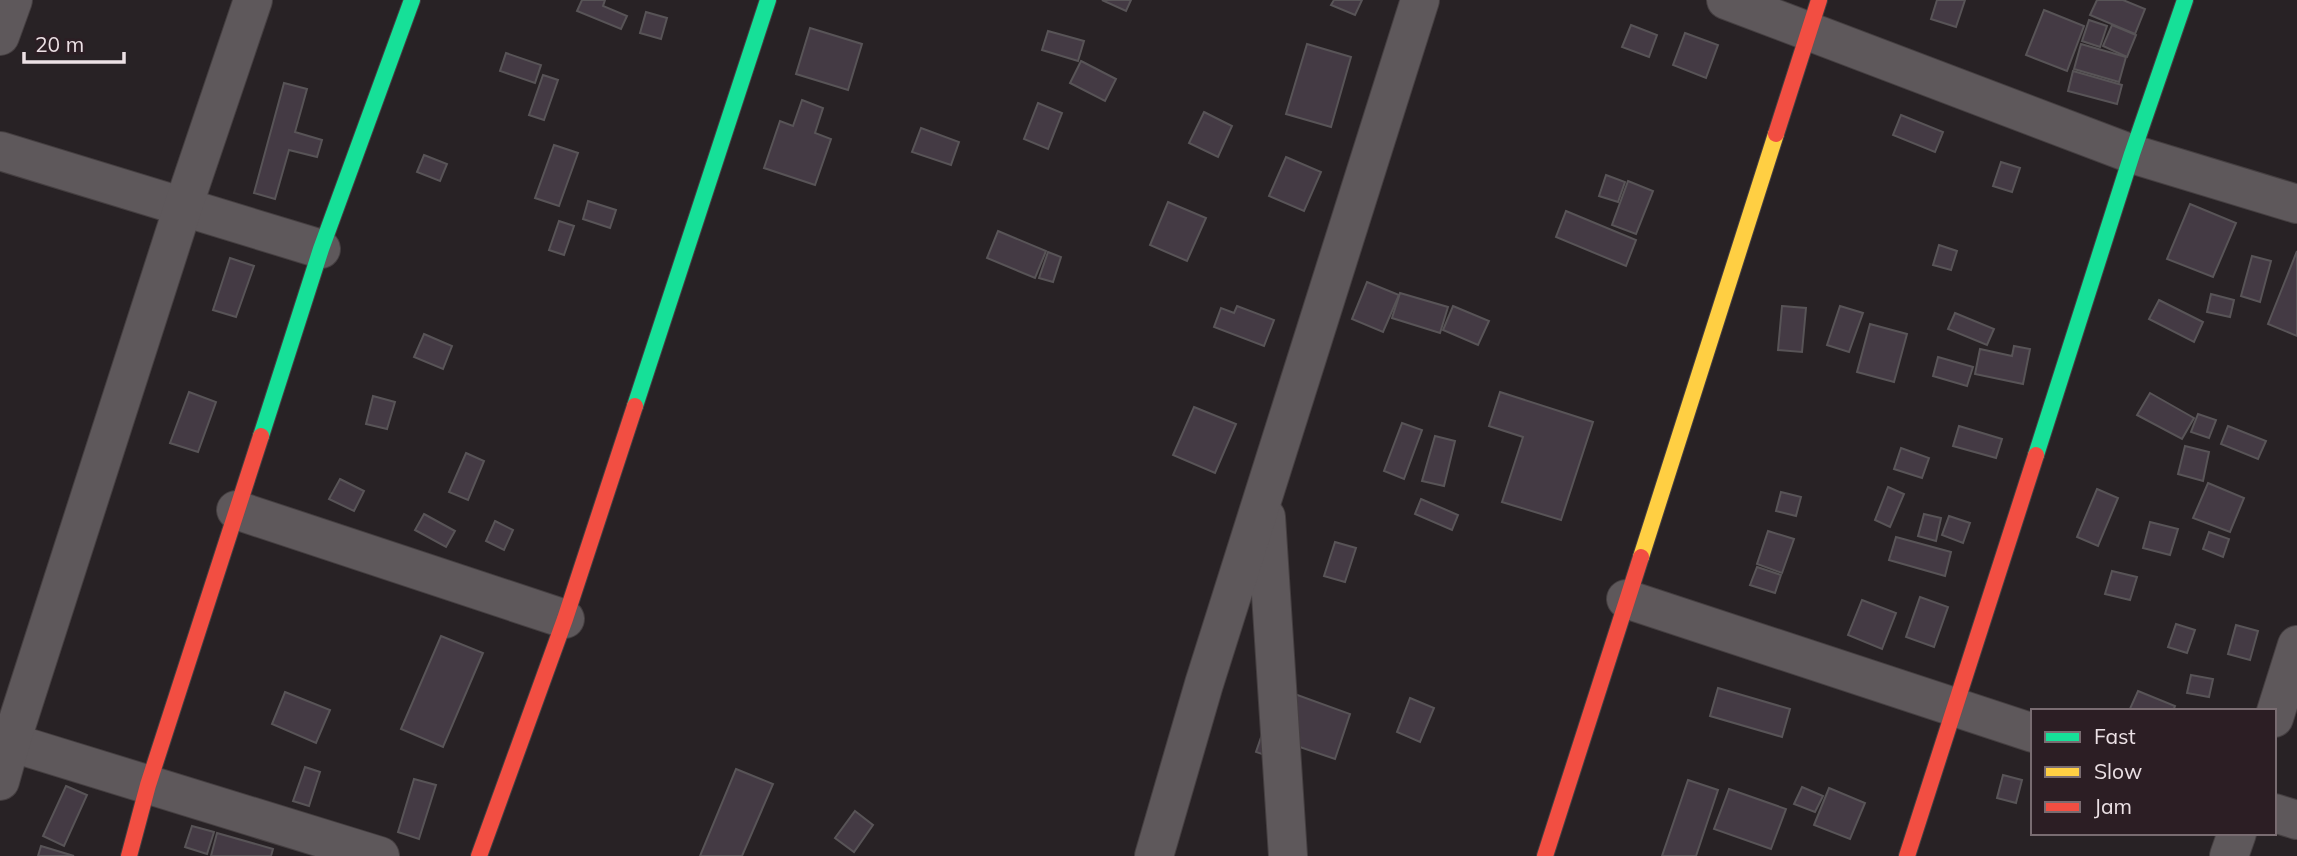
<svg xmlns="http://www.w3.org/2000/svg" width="2297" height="856" font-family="Mulish,sans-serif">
	<rect width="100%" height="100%" fill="#282225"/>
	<g fill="#443a44" stroke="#585457" stroke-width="2">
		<polygon points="582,0 605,0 603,6 627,16 621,29 577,11"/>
		<polygon points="1102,0 1131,0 1126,11"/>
		<polygon points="1334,0 1362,0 1355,15 1331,5"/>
		<polygon points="1937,0 1965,0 1956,27 1931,19"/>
		<polygon points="2097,0 2123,0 2145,9 2135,34 2090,15"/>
		<polygon points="2044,10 2084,26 2067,71 2026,55"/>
		<polygon points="646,12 667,18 661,39 640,33"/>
		<polygon points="2089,20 2107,26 2100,47 2082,41"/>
		<polygon points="1631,25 1657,35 1649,57 1622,47"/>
		<polygon points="2112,25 2136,35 2127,57 2103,46"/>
		<polygon points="810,28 862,44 848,90 796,74"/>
		<polygon points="1048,31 1084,41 1078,61 1042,50"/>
		<polygon points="1685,33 1718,45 1706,78 1673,65"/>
		<polygon points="1307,44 1351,57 1331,127 1286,114"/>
		<polygon points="2081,44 2126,57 2119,82 2074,69"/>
		<polygon points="506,53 541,65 535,83 500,71"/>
		<polygon points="1081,61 1116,79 1105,101 1070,83"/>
		<polygon points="2073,71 2122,85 2117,104 2068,91"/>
		<polygon points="543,75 558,80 544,120 529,115"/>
		<polygon points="284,83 307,89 295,132 322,140 317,157 289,150 275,199 254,193"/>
		<polygon points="802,100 823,108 815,133 831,139 815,185 764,168 780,121 793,126"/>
		<polygon points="1038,103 1062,113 1048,149 1024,139"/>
		<polygon points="1204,112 1232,126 1218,157 1189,143"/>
		<polygon points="1901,115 1943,132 1935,152 1893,135"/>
		<polygon points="921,128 959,142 951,165 912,152"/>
		<polygon points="554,145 578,153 559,206 535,198"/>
		<polygon points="424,155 447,164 440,181 417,172"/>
		<polygon points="1286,157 1321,172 1304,211 1269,196"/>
		<polygon points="2001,162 2020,168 2012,192 1993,186"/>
		<polygon points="1606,175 1625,182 1618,202 1599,196"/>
		<polygon points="1628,181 1653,191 1636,234 1612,225"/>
		<polygon points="588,201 616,210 610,228 583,219"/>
		<polygon points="1168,202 1206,218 1187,261 1150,245"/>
		<polygon points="2190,204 2236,223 2213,277 2167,259"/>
		<polygon points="1566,211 1636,240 1626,266 1556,237"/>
		<polygon points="559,221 574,226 564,255 549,250"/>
		<polygon points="998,231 1046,251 1035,278 987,258"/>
		<polygon points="1939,245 1957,251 1951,270 1933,265"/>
		<polygon points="2297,251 2297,336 2268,324"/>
		<polygon points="1048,252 1061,257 1053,282 1039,278"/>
		<polygon points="2252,256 2271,261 2260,302 2241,296"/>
		<polygon points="230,258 254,266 236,317 213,310"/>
		<polygon points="1367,282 1399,295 1383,332 1352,319"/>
		<polygon points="1400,293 1448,307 1440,333 1392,318"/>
		<polygon points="2211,294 2234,300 2230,317 2207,312"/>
		<polygon points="2159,300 2203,322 2194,342 2149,319"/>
		<polygon points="1237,306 1274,320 1264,346 1214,327 1221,308 1234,313"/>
		<polygon points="1453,306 1489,321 1478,345 1443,330"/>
		<polygon points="1782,306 1806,308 1802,352 1778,350"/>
		<polygon points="1840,306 1863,313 1849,352 1827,345"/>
		<polygon points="1955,313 1994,329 1987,345 1948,329"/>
		<polygon points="1870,324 1907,334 1894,382 1857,372"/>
		<polygon points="424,334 452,346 443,369 414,357"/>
		<polygon points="2014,346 2030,349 2023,384 1975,374 1980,349 2012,356"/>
		<polygon points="1938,357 1973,367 1967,386 1933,376"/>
		<polygon points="189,392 216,402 198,452 170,443"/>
		<polygon points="1500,392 1593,422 1561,520 1502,502 1523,437 1489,426"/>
		<polygon points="2150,393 2194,418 2182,439 2137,415"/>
		<polygon points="373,396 395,402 387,429 366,424"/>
		<polygon points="1194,407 1236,424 1215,473 1173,455"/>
		<polygon points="2198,414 2216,420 2209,438 2191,432"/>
		<polygon points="1402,423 1422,430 1404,479 1384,471"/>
		<polygon points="1959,426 2002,439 1996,458 1953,446"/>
		<polygon points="2228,426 2266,441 2258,459 2221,444"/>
		<polygon points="1435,436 1455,441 1444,486 1422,481"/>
		<polygon points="2185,446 2209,452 2203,481 2178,474"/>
		<polygon points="1901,448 1929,458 1922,478 1894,469"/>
		<polygon points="466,453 484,461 468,500 449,492"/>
		<polygon points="340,479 364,491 354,511 329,499"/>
		<polygon points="2208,483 2244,498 2230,532 2193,518"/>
		<polygon points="1888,487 1904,494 1890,527 1875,520"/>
		<polygon points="2097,489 2118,498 2098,546 2077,537"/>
		<polygon points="1781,492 1801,497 1796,516 1776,511"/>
		<polygon points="1421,499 1458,515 1452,530 1415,514"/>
		<polygon points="424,514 455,531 446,547 415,530"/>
		<polygon points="1924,514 1941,518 1936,541 1918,536"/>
		<polygon points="1949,516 1970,523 1963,543 1942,535"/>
		<polygon points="495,521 513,530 504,550 486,541"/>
		<polygon points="2150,522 2178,529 2170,555 2143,548"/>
		<polygon points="1768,531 1794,539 1782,573 1757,564"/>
		<polygon points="2209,532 2229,539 2223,557 2203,549"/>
		<polygon points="1896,537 1951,552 1945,576 1889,560"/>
		<polygon points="1335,542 1356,548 1345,582 1324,576"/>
		<polygon points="1757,567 1781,575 1775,593 1750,585"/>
		<polygon points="2112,571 2137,577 2130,600 2105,594"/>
		<polygon points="1920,597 1948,607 1934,647 1906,637"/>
		<polygon points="1862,600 1896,613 1882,649 1848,635"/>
		<polygon points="2176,624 2195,630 2187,653 2168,647"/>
		<polygon points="2236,625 2258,631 2250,660 2228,654"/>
		<polygon points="441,636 483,653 443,747 401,729"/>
		<polygon points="2191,675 2213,679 2209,697 2187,693"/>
		<polygon points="1278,688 1350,714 1335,759 1294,745 1288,763 1256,752"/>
		<polygon points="1718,688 1790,709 1782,737 1710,716"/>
		<polygon points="2138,691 2175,706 2173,711 2129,711"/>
		<polygon points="285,692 330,710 316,743 272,724"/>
		<polygon points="1410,698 1434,708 1420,742 1397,732"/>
		<polygon points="305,767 320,772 309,806 293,801"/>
		<polygon points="736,769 773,784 742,856 700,856"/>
		<polygon points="2003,775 2022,780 2016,803 1997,798"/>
		<polygon points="414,779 436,785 419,839 398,832"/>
		<polygon points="1688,780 1718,790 1696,856 1662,856"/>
		<polygon points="66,786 87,795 64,846 43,836"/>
		<polygon points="1802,787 1823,796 1815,812 1794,804"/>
		<polygon points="1829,788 1865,803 1850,839 1814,825"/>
		<polygon points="1729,789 1786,809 1771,849 1714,829"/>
		<polygon points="855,811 873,825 854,852 835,838"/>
		<polygon points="192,826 214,832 207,854 185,847"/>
		<polygon points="217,833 273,849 271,856 211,856"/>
		<polygon points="41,846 74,856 38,856"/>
	</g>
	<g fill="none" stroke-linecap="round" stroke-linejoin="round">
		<defs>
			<g id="street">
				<polyline points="1726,0 2132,154 2297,204"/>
				<polyline points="0,36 13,0"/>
				<polyline points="0,151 321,249"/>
				<polyline points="236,510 565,619"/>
				<polyline points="1266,517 1288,856"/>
				<polyline points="1626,599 2033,733"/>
				<polyline points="2274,718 2297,645"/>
				<polyline points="0,739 380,856"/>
				<polyline points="0,781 11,742 183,207 253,0"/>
				<polyline points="2274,813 2297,820"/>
				<polyline points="1154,856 1204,684 1420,0"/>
				<polyline points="2229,856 2237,833"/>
			</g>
			<g id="fast">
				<polyline points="635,406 768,0"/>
				<polyline points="261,436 321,249 412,0"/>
				<polyline points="2036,455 2132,154 2185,0"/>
			</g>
			<polyline id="slow" points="1641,557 1776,134"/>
			<g id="jam">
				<polyline points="1776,134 1819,0"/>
				<polyline points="129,856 148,785 261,436"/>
				<polyline points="479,856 565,619 635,406"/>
				<polyline points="1545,856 1641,557"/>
				<polyline points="1907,856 2036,455"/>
			</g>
		</defs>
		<use href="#street" stroke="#453f41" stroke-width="40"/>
		<use href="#fast" stroke="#453f41" stroke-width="18"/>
		<use href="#slow" stroke="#453f41" stroke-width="18"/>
		<use href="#jam" stroke="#453f41" stroke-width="18"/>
		<use href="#street" stroke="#5e585b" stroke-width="38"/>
		<use href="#fast" stroke="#16e098" stroke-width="16"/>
		<use href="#slow" stroke="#ffcf43" stroke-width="16"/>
		<use href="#jam" stroke="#f24e42" stroke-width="16"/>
	</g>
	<rect x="2031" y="709" width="245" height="126" fill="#2c1e24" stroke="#796c71" stroke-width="2"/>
	<rect x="2045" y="732" width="35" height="10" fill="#16e098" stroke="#796c71" stroke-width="2"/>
	<text x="2094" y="744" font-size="21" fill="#ece1e5">Fast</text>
	<rect x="2045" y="767" width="35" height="10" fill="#ffcf43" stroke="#796c71" stroke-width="2"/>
	<text x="2094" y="779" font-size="21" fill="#ece1e5">Slow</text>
	<rect x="2045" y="802" width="35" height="10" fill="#f24e42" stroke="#796c71" stroke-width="2"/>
	<text x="2094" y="814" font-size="21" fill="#ece1e5">Jam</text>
	<path d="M24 52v10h100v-10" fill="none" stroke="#ece1e5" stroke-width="3.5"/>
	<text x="35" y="52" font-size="21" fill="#ece1e5" stroke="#2c1e24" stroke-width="5" paint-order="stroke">20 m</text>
</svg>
